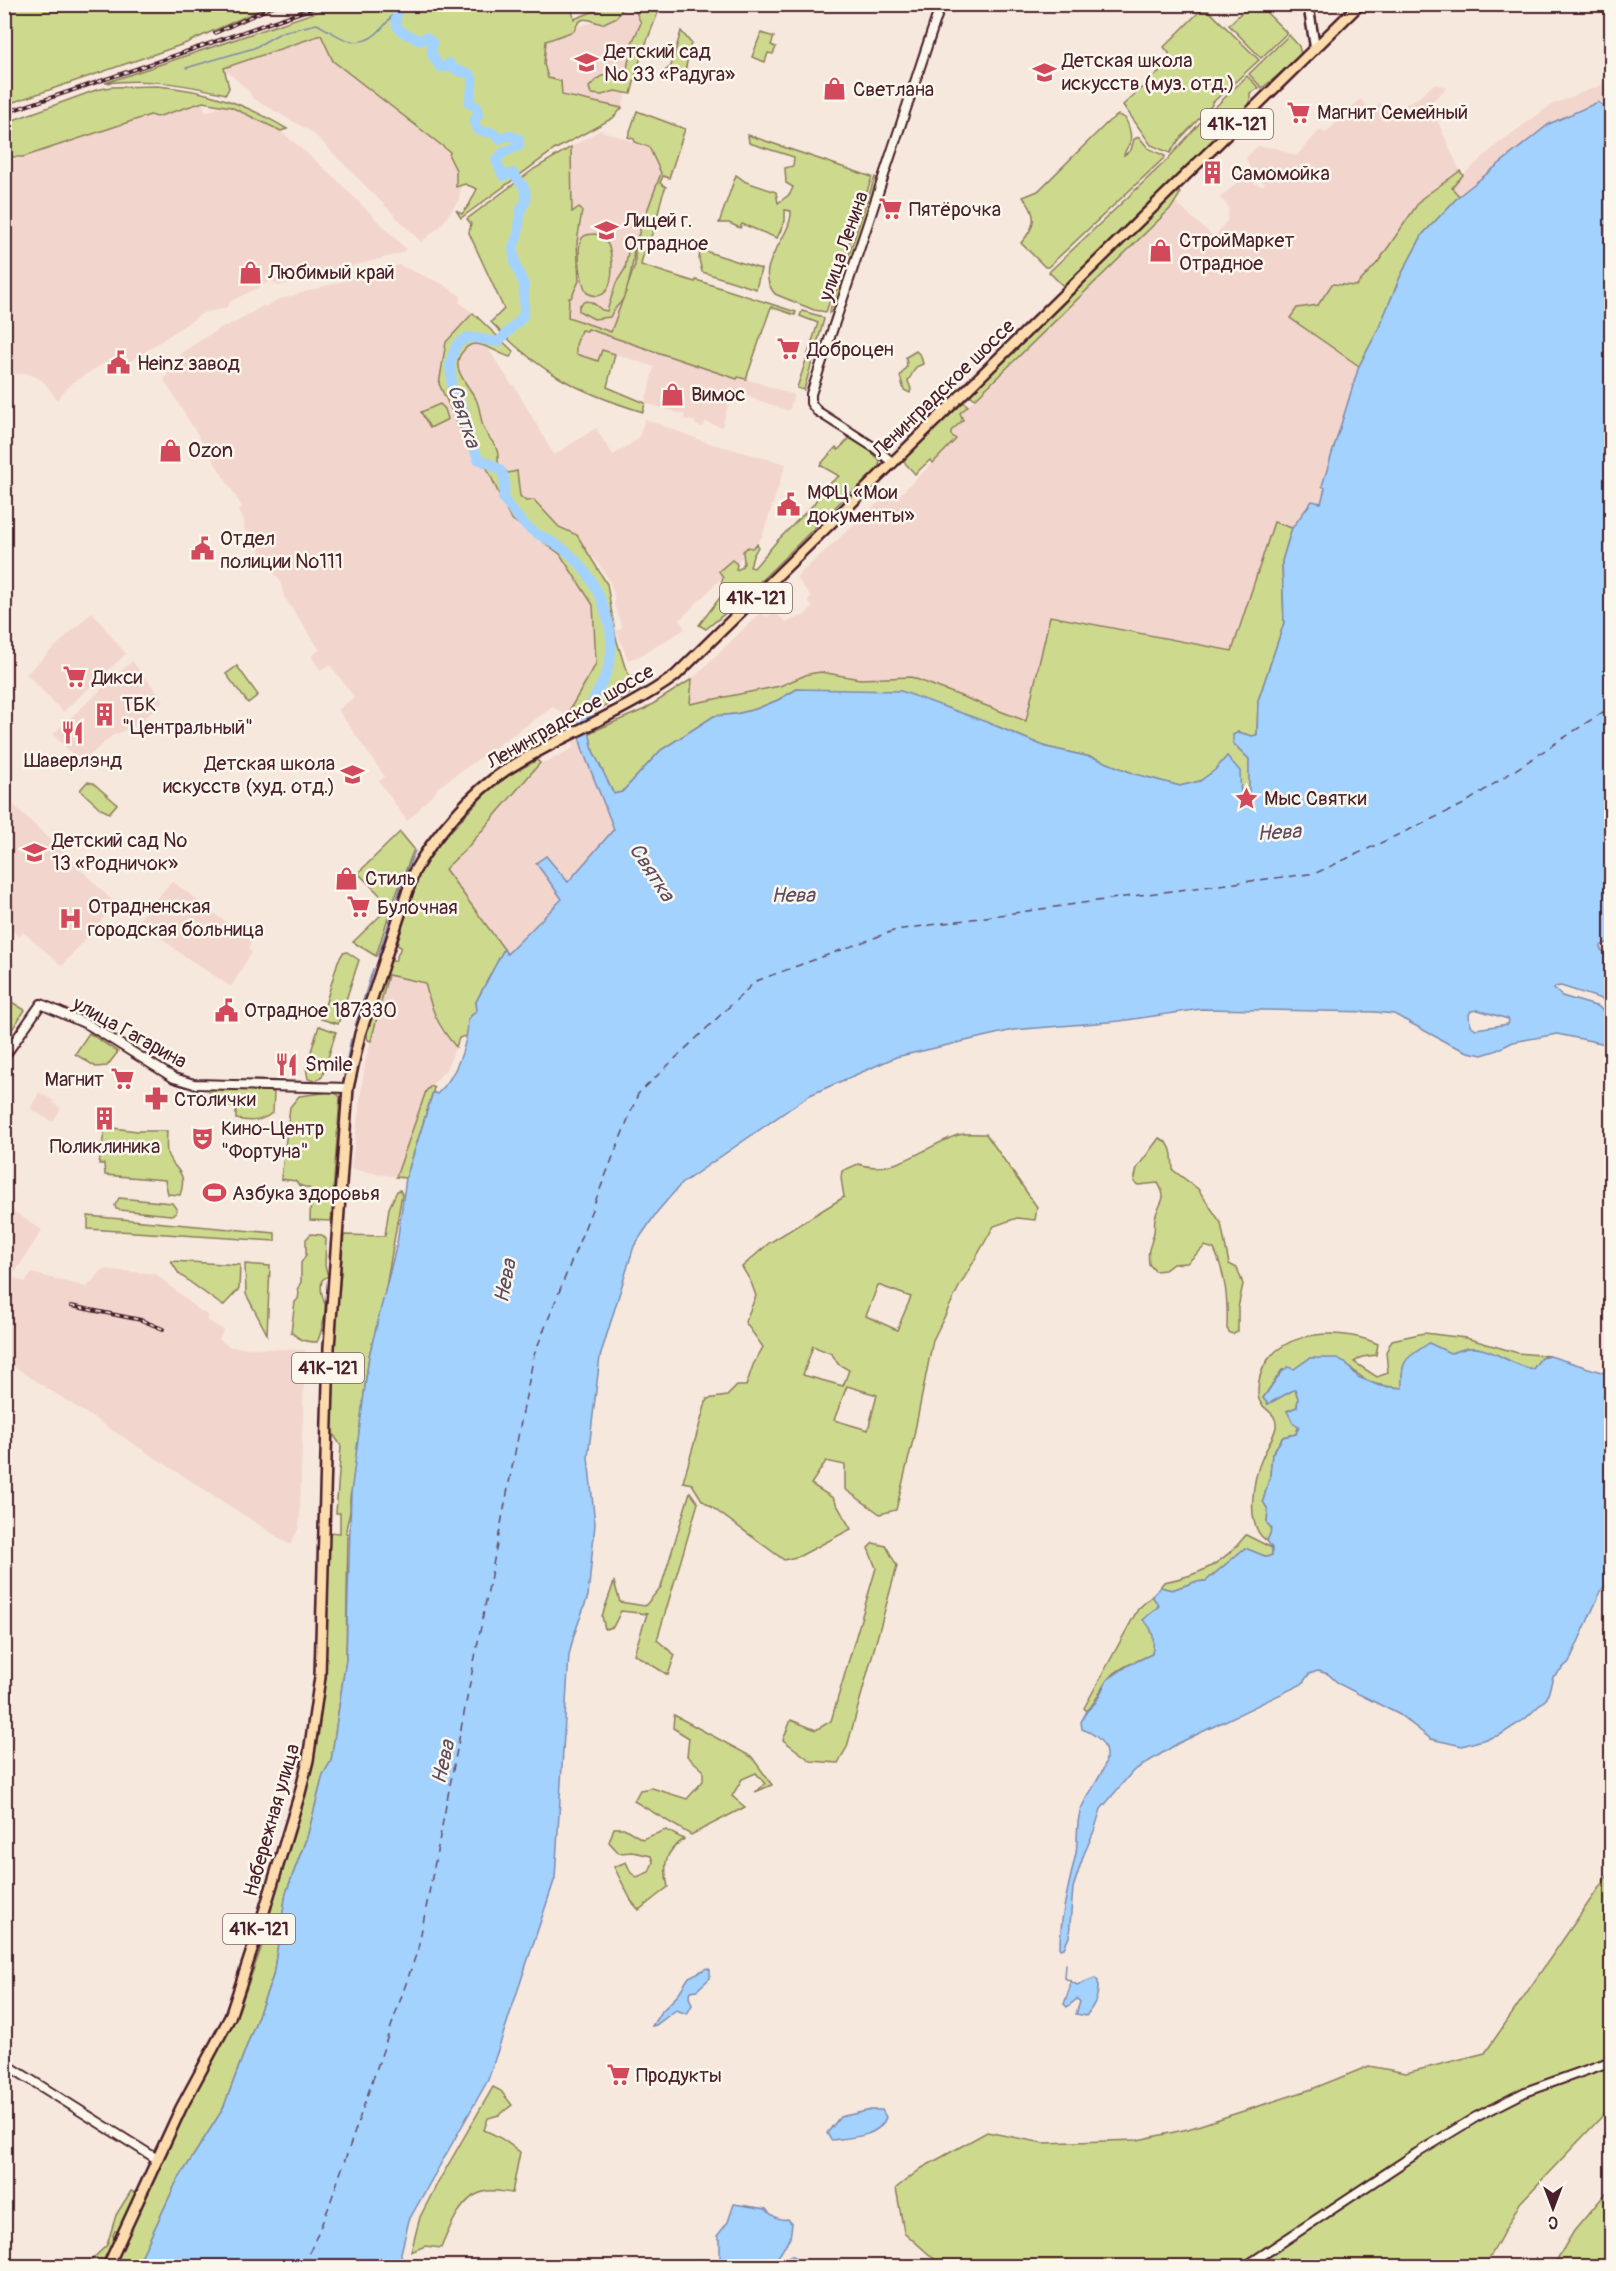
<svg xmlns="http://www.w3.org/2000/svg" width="1616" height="2271" font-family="Pangolin,sans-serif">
	<rect width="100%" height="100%" fill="#f7e8de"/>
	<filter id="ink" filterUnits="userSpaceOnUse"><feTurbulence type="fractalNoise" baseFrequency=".0167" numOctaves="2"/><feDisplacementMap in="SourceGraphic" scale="12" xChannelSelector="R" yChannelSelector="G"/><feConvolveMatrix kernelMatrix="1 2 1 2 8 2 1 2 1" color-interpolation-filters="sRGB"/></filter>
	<g filter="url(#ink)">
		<g fill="#f2d6cd">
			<polygon points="652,5 622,108 564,96 545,84 528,41"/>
			<polygon points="321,35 333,61 450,153 449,156 456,170 456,187 461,187 459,200 440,227 421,242 313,133 252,98 249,91 223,68"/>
			<polygon points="1611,81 1611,112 1598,102 1549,124 1459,196 1452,188 1463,175 1500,142 1551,105"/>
			<polygon points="1434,84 1447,87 1430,104 1460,171 1421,199 1378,262 1355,286 1332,284 1318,305 1297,308 1290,317 1359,366 1322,486 1326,487 1321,503 1312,501 1292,528 1274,523 1232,651 1051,616 1027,721 911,677 860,679 821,672 808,674 780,686 690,704 692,679 761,612 767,617 773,611 786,622 805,615 813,607 807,601 811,597 796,577 879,502 886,497 898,496 940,456 951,431 963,420 960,413 1176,203 1214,237 1227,221 1229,207 1220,198 1248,172 1254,183 1262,186 1265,184 1250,169 1246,158 1257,146 1276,148 1296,156 1320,130 1326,133 1360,99 1372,111 1380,103 1387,108 1392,107 1398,113 1406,104 1418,98"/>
			<polygon points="202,102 206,112 224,106 231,107 281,131 332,175 406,249 402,253 279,286 272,281 231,301 226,308 203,313 113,373 106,362 72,383 57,400 44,382 38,378 26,373 10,375 5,367 5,163 150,115 152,118"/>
			<polygon points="600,130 649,147 661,173 635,244 635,265 611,333 568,317 572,217 571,147"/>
			<polygon points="399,265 443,284 461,296 459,302 473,313 446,342 439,384 475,459 487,468 510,518 560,554 593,605 596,664 567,716 553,707 437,788 435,793 420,807 421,808 407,821 379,781 385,777 338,710 354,697 330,665 320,670 311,656 320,650 284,597 280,581 244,528 244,520 238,510 242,507 164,380 182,352 220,328 234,323 264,305 265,307 277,300"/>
			<polygon points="588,329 737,379 738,376 794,395 789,411 732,391 722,427 705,422 703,427 695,425 695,422 684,419 685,415 645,403 654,367 603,350 599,361 576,354 576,345 581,330"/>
			<polygon points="474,344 487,347 512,385 514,385 554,455 596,428 613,455 638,439 645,419 706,442 786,464 762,537 680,620 685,629 640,656 628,660 616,631 622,627 614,605 614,595 609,580 594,558 591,557 577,535 559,527 534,501 526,501 519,496 508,474 498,463 492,438 483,428 480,414 458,371 457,362 461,353 466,346"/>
			<polygon points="92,612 126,654 63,712 26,674"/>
			<polygon points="132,661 164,701 135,726 112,736 81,763 53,734"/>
			<polygon points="580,738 583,752 615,829 567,882 537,864 562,899 507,954 444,870 467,848 540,763 549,761 573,748 573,741"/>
			<polygon points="5,796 116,904 62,966 23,932 19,937 5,922"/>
			<polygon points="172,881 251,941 249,949 252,952 231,987 180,953 139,919"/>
			<polygon points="388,975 425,983 432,1010 441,1030 456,1047 446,1070 426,1091 396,1177 351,1169 365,1063"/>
			<polygon points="39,1092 54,1101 53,1103 61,1108 53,1122 30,1109"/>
			<polygon points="4,1205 42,1230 12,1277 25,1282 32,1273 87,1287 103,1269 156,1274 199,1310 209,1316 207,1320 224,1330 219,1339 230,1347 305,1350 300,1512 299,1528 290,1545 5,1361"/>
		</g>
		<g fill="#cdda8d" stroke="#8c7c5c" stroke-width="1.5" fill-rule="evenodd">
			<polygon points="4,5 5,4 271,5 184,44 5,105"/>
			<path d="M337 5H571L574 19 600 9 604 5H661L641 56 631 94 615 91 602 95 591 94 589 87C602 74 600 74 619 77L626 74 632 43 641 23 635 10 629 7 622 9 617 17 602 24C588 20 581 13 574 31L546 41 544 64 548 78 561 81 562 95 622 108 613 118 554 150 461 218 456 210 462 214 469 205 477 189 465 184 456 187V170L449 156 450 152 333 61 321 35 224 68 229 88 226 94C183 84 149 78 105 83Z"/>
			<polygon points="1242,5 1259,5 1287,33 1261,58 1229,25 1245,9"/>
			<polygon points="1201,10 1209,11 1259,60 1212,103 1212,105 1179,140 1170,153 1151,145 1123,105 1168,64 1169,53 1164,47"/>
			<polygon points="681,31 691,43 684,76 665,71 671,66"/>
			<polygon points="761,33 774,37 771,45 776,47 773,54 768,53 765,62 752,57"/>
			<polygon points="1289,35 1299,46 1301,54 1276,77 1262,88 1249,74"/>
			<polygon points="1247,76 1259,88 1250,93 1250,103 1065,288 1049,272 1167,160 1206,116"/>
			<path d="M157 86C206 90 244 103 287 129L281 131 231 107 203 102 157 117 150 115 23 157H5V123L96 90 111 87Z"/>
			<path d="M637 111 685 129 669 178 663 176 660 183 666 187C659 200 659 215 654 229 649 242 643 251 641 265L695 282 696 280 796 312 795 315 771 307 746 379 738 377 737 379 588 329 587 331 581 330 576 345V354L598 361 602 350 615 354 607 387 645 403 643 412C578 392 538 372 491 322L504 309 469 233 471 224 467 219 534 169 571 147 572 212 579 207 582 211 577 242 579 281 571 298H569L568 317 611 332 635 265V244L661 173 649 147 635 142 634 139 628 137Z"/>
			<path d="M1118 115 1125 118C1128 124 1132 135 1130 142 1128 148 1125 149 1124 155L1131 150 1134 139 1139 137 1148 148 1165 156 1164 158 1048 267H1045L1021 243C1036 226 1038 215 1023 197L1038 191 1109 121Z"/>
			<path d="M748 135 872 177 826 312 814 310 775 294C751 266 792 239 791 211L785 210V221L777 238 742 224 740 228 729 223H719L736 175 746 182 776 192 778 203 790 194 793 187 786 183 785 168 793 166 794 157 749 143Z"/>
			<polygon points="1460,171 1463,175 1452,188 1459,196 1423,234 1401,275 1378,330 1359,366 1290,318 1297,308 1318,305 1332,284 1356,286 1378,262 1421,199"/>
			<polygon points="875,177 879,182 835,310 829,313"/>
			<polygon points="1179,191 1180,194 1172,207 975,399 970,395 1173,194"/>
			<path d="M596 234C602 238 607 241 609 247 615 264 614 307 587 293 581 284 575 245 583 237 586 234 592 234 596 234Z"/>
			<path d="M634 245C634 259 629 291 621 302 616 307 613 310 610 317L594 319 579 311V306C588 296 594 304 602 310L607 311 616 283 625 269 629 246Z"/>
			<polygon points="705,249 708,252 761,269 756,289 702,272 699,259 700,251"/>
			<polygon points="802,311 820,316 824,319 804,390 797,388 818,323 800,316"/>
			<path d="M473 313 514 352 510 357C499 354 488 345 476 344 471 344 467 346 464 350 448 367 467 383 476 399 480 407 480 417 483 426 488 441 500 443 498 463L508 473 517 471 520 496 526 501 534 500 559 527 577 535 607 584 616 638 625 667 629 676 636 678 639 685 629 694 586 715 580 712 575 722 568 725 570 709 596 664 593 605 560 554 510 518 487 468 475 460 439 384 446 342Z"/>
			<polygon points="916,351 921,356 923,364 916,367 908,381 911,389 910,393 904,390 900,376 907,366 906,357"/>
			<polygon points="964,402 968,406 960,413 963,420 951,431 951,435 956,439 933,463 930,460 915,474 905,463 904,458"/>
			<polygon points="440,404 445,409 448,419 430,428 421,412"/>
			<path d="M850 438 869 450 880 460C879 474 864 483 854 492H851C802 538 758 588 706 629L699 625 722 595 721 584 723 578 719 571 732 560 737 564 736 570 741 568 744 563 743 551 748 547 752 548 757 544 758 547 753 556 750 567 754 568 777 541 813 505 821 493 831 486 828 485 839 476 820 465 836 447 838 450Z"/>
			<polygon points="1274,522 1292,528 1282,561 1284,623 1258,701 1257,735 1252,736 1238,732 1233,743 1249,759 1250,805 1241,802 1242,790 1216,770 1200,781 1180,786 1135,774 1095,758 1046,747 989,723 797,689 778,700 756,709 736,714 714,716 661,750 622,792 613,794 593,751 589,733 645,709 692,679 690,704 780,686 808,674 821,672 860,679 911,677 1026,721 1050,616 1232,651"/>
			<polygon points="237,666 258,695 248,703 226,674"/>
			<path d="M537 760 540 763 467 848 445 869 504 949 476 1002 477 1010 468 1019V1035L459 1038 456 1047C437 1025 432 1011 425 983L388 975 371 1041 368 1040C362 1026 383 976 391 961H395L401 947 397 945 417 878 438 845 496 782Z"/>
			<polygon points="87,782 93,783 117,804 109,813 101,809 80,790"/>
			<polygon points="400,832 414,849 392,905 376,956 353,942 381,915 381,896 358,873"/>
			<polygon points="347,952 359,960 338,1024 321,1019 338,961 343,953"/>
			<polygon points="5,998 25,1010 5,1040"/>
			<polygon points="319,1026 336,1032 322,1077 315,1081 308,1079 306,1067 312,1063 309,1058"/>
			<polygon points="89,1033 118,1052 107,1066 96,1067 75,1054"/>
			<polygon points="431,1086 434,1088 406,1178 396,1177 426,1091"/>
			<path d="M214 1089 271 1091 274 1093 273 1112C262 1122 250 1122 236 1119V1107L216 1105 208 1097 210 1090Z"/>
			<polygon points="330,1092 337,1094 340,1097 331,1221 310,1220 311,1189 299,1185 296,1181 281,1179 290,1107 299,1096"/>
			<path d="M105 1127 137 1131H167C167 1138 165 1149 168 1156 176 1172 188 1171 180 1195L168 1194 165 1180 105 1175 104 1164H99Z"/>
			<path d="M986 1134 1037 1207 1035 1220 1017 1218 994 1226 959 1287 933 1340 913 1440 896 1510 880 1514 845 1489V1465L826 1461 811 1484 833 1498 851 1529 800 1556 784 1560 702 1500 692 1484 683 1482 707 1399 727 1396 737 1386H746L753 1365 763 1347 745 1322 756 1296 751 1282 742 1267 769 1243 844 1197 841 1178 842 1171 858 1164C894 1177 926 1145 958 1135 966 1133 977 1134 986 1134ZM878 1285 911 1297 897 1330 866 1316ZM813 1346 832 1354 838 1364 849 1370 843 1386 803 1375ZM847 1386 877 1395 868 1430 834 1420Z"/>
			<path d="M1159 1138C1174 1144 1172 1156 1173 1170L1198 1189 1221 1223 1229 1264 1237 1268 1243 1284 1238 1308V1331L1234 1334 1230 1333 1227 1329C1228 1301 1226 1275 1214 1249L1205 1246 1187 1263 1173 1264 1165 1270 1155 1271 1149 1264C1147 1247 1151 1247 1154 1232 1155 1228 1154 1222 1155 1218 1159 1201 1169 1201 1158 1183L1138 1185 1134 1182 1137 1168Z"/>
			<path d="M400 1190 402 1194 383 1305 369 1356 352 1490C348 1498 351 1503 350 1511 349 1519 346 1525 346 1533H348L346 1659 331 1761 323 1775 308 1834 286 1893 273 1976 223 2109 176 2183 137 2266H114L199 2084 236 2018 263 1943 277 1884 305 1794 319 1732 325 1677 328 1532 340 1533V1513H336L341 1446 332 1432 336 1324 344 1235 385 1236 389 1208 397 1191Z"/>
			<polygon points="119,1198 172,1203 177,1210 175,1214 171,1215 120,1210 116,1209 115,1205"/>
			<polygon points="88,1216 275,1233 275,1241 88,1229"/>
			<path d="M311 1234 322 1235 326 1239 325 1266 328 1276 322 1280C320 1290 322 1295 325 1304 326 1312 321 1335 317 1342 305 1342 300 1340 291 1332L295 1302 298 1299 299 1293 297 1290 301 1282V1263L306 1255V1239Z"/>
			<polygon points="171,1261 240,1265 239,1289 223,1306 179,1274"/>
			<polygon points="245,1264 270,1266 267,1334 246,1294"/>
			<path d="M1424 1333 1466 1338 1518 1353 1550 1356 1541 1358 1533 1369C1511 1366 1491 1346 1469 1348 1463 1349 1456 1352 1450 1353L1429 1344C1408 1359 1399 1360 1403 1388 1375 1386 1364 1383 1345 1362L1310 1358 1294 1369 1282 1370 1263 1398 1268 1404 1295 1389 1298 1398 1297 1407 1287 1411 1299 1425 1296 1434 1283 1437 1272 1454 1270 1476 1263 1501 1268 1510 1267 1523 1272 1529 1267 1541C1244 1527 1253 1478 1263 1456 1267 1447 1274 1437 1276 1427 1278 1410 1258 1410 1258 1394 1257 1331 1335 1324 1378 1344L1376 1355 1362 1357 1354 1362 1377 1377 1388 1373 1386 1352 1392 1340Z"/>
			<polygon points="690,1492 698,1503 657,1640 675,1655 668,1675 634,1654 647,1614 621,1611 613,1627 605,1629 602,1616 614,1582 620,1602 645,1606 661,1587"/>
			<path d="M1246 1535 1272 1548V1555L1267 1557 1245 1548 1206 1581 1195 1582 1172 1590 1160 1587 1164 1582C1200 1575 1223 1564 1246 1535Z"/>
			<polygon points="873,1543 886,1546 897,1566 847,1747 838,1763 811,1761 783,1740 791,1720 816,1730 831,1721 876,1568 868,1548"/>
			<path d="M1152 1596 1159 1605 1154 1611 1149 1625 1155 1640 1152 1654C1138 1661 1115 1668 1106 1682 1099 1692 1096 1702 1087 1711L1084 1708 1138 1609Z"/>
			<polygon points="674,1715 752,1757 772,1785 755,1792 765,1784 756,1773 742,1779 732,1796 745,1807 691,1835 634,1801 640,1790 652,1788 687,1799 703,1781 703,1770 687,1756 689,1738 673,1728"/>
			<path d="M614 1828H624L642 1839 666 1830 684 1839C664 1852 663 1865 668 1887L639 1910 632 1902 614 1867 626 1862 631 1873 637 1877 649 1872 653 1862 651 1856 633 1852 619 1853 609 1842Z"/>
			<polygon points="1611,1870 1611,2107 1520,2203 1485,2266 942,2266 904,2232 896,2188 922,2168 987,2132 1043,2143 1138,2140 1188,2129 1312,2089 1369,2066 1406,2073 1485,2053"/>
			<path d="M493 2087 501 2091 512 2105 499 2115 488 2118 484 2130C501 2137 505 2141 520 2152L512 2193C503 2192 491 2189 483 2192 461 2197 449 2229 441 2248L425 2246 411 2252 420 2217 436 2186Z"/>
			<polygon points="1611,2187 1611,2266 1553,2266 1574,2231"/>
			<path d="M131 2191 136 2193 119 2231H115L113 2235C117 2246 107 2256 103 2266H85L107 2245 116 2215Z"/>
		</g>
		<g fill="#a3d2ff" stroke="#7f8aaa" stroke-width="1.5" fill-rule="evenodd">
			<path d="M1598 102 1612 112V944L1606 943 1601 946V950L1611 955V1002L1561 986 1555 987 1554 989 1562 996 1599 1007 1603 1011 1611 1013V1045L1557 1034 1513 1042 1495 1051 1482 1055 1468 1052 1449 1044 1394 1014 1375 1012 1201 1009 1120 1021 1013 1030 896 1057 810 1095 681 1184 657 1212 634 1246 600 1357 588 1457 595 1524 588 1596 574 1635 569 1655 555 1878 488 2080 409 2220 401 2253 402 2266H137L176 2183 223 2109 273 1976 286 1893 308 1834 323 1775 331 1761 346 1659 351 1493 369 1356 397 1243 406 1178 433 1092 437 1094C456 1077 468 1044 468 1019L477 1010 476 1002 504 949 507 954 562 899 536 863 546 856 568 882 614 829 583 751 575 722 580 712 586 715 593 751 614 794 622 792 661 750 714 716 736 714 756 709 778 700 797 689 901 691 989 723 1046 747 1095 758 1135 774 1180 786 1200 781 1215 770 1227 756 1240 771 1241 802 1249 805V759L1233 743V735L1238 732 1252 736 1257 735 1258 701 1284 623 1282 561 1292 528 1312 501 1321 503 1325 488 1322 486 1359 366 1378 330 1401 275 1423 234 1459 196 1549 124ZM1478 1010 1508 1019 1509 1021 1508 1024 1476 1029 1470 1025 1469 1015 1471 1011Z"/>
			<path d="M1429 1343 1450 1353C1456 1352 1463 1349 1469 1348 1491 1346 1511 1366 1533 1369L1541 1358 1550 1356 1611 1375V1579L1602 1589 1569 1662 1553 1677 1547 1698 1525 1719 1500 1735 1462 1746 1431 1739 1400 1715 1339 1684 1328 1674 1318 1671 1309 1674 1302 1684 1177 1744 1133 1771 1101 1809 1094 1831 1084 1854 1073 1888 1069 1937 1064 1948 1060 1949C1060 1916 1069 1885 1076 1853 1078 1840 1076 1826 1080 1812 1085 1794 1108 1772 1106 1754 1105 1741 1093 1733 1082 1729L1081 1722 1087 1711 1096 1702 1107 1680 1129 1665 1152 1654C1155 1640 1154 1629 1143 1620L1159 1606 1152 1596 1160 1587 1172 1590 1195 1582 1206 1581 1245 1548 1267 1557 1272 1555V1548L1267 1541 1272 1529 1267 1523 1268 1510 1263 1501 1270 1476 1272 1454 1283 1437 1296 1434 1299 1426 1293 1423 1287 1411 1297 1407 1298 1398 1295 1389 1268 1404 1263 1398C1271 1389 1278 1372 1288 1367L1294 1369 1310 1358H1337L1345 1362 1358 1377 1380 1386 1402 1388C1401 1358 1405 1360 1429 1343Z"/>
			<polygon points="707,1968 710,1970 710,1978 697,1990 691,1991 689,1997 692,2005 687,2014 676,2010 656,2025 652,2026 660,2013 677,1996 689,1977"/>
			<path d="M1095 1978 1098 1981C1099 1997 1095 2004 1086 2016L1076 2014 1080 2002 1077 1999 1067 2007 1064 2004 1070 1987V1981L1077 1985Z"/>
			<path d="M871 2110H882L886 2117C880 2137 850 2138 831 2140L827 2133 840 2117Z"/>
			<path d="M734 2204 766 2209C771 2216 780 2221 788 2219L792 2224 790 2238 778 2257 781 2263 791 2255 795 2257 792 2263 794 2266H691L696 2259 706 2262 720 2259V2240L717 2236 728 2222Z"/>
		</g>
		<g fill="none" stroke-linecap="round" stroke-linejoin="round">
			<g stroke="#7f8aaa" stroke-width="1.5">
				<path d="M186 68 254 48 282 32 317 24C342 38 360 54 383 27 392 17 393 11 406 4"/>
				<polyline points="378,956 405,874 415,851"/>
				<polyline points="355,1026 373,969"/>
				<polyline points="344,1074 351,1039"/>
				<polyline points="1066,1964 1065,1978 1070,1981"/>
			</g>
			<path stroke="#a3d2ff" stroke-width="10" d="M400 4C390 30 399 30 420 41L426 37 432 42V55L440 67H446L449 63C462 83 480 57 469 103L477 107 478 115 474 122 477 130 493 133 500 139 508 135 519 139V146L504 152 496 160 503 176 513 173 525 189 526 201 521 209 518 234 513 248 515 263 524 285V311L522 318 498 342 468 337 456 345 450 364 452 387 464 410 467 430 478 459C503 469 508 471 503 498 511 509 519 521 530 529 540 536 552 541 562 548 594 571 619 626 609 665 603 688 586 706 582 728"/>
			<polyline stroke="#604c60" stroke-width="1.5" stroke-dasharray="8 6" stroke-linecap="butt" points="304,2266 328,2209 418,1949 534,1355 638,1094 756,981 896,930 1131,896 1316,873 1462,805 1612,706"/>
			<defs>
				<g id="tertiary">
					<polyline points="893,463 875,448 817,411 811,403 811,394 941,4"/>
					<polyline points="4,1057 41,1004 89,1025 174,1078 194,1084 348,1088"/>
					<polyline points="4,2063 157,2159"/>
					<polyline points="1246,2266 1417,2153 1476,2117 1525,2092 1612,2061"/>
				</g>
				<polyline id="secondary" points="1308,4 1315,47"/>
				<path id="primary" d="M108 2266 181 2108 230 2017 256 1938 300 1793 308 1760 320 1677 329 1347 348 1088 360 1034 414 872C433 837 472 792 506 770 560 735 622 714 675 676L1360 4"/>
			</defs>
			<use href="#tertiary" stroke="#4a1f2b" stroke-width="12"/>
			<use href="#secondary" stroke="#4a1f2b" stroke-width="13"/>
			<use href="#primary" stroke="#4a1f2b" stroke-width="14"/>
			<use href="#tertiary" stroke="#fbf7ec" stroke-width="8"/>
			<use href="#secondary" stroke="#fbf7ec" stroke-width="8"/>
			<use href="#primary" stroke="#fcdcac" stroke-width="9"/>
			<defs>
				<g id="rail">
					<polyline points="215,33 278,4"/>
					<path d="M4 113C112 78 218 40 325 4"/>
					<polyline points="71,1306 141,1320 163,1329"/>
				</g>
			</defs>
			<use href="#rail" stroke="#4a1f2b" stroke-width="4"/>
			<use href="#rail" stroke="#fbf7ec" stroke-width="1.5" stroke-dasharray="4.5" stroke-linecap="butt"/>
		</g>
	</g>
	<defs>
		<symbol id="school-bare" viewBox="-9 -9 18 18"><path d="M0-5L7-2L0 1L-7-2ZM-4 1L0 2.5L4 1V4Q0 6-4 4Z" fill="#d1495b" stroke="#fbf7ec" stroke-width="2.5" paint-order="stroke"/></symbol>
		<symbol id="shop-bare" viewBox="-9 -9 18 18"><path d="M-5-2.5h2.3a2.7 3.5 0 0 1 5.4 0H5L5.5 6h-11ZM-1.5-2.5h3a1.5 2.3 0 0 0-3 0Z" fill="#d1495b" stroke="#fbf7ec" stroke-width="2.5" paint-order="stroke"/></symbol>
		<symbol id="supermarket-bare" viewBox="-9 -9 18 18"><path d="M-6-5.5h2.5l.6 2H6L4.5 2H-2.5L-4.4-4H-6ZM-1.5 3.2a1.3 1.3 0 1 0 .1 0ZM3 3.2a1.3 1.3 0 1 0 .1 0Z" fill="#d1495b" stroke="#fbf7ec" stroke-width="2.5" paint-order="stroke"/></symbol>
		<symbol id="building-bare" viewBox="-9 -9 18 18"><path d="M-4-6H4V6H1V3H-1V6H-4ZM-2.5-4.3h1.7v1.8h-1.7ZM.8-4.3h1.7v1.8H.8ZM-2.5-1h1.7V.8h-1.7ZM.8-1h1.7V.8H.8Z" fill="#d1495b" stroke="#fbf7ec" stroke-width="2.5" paint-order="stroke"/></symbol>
		<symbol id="civic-bare" viewBox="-9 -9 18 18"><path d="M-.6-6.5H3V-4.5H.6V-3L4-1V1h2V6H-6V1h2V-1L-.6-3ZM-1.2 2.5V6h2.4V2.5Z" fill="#d1495b" stroke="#fbf7ec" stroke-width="2.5" paint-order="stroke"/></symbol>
		<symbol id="restaurant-bare" viewBox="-9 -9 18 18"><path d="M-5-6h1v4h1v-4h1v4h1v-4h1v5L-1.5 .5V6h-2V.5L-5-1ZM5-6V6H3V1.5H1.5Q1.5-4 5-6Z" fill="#d1495b" stroke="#fbf7ec" stroke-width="2.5" paint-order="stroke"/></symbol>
		<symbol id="sight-bare" viewBox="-9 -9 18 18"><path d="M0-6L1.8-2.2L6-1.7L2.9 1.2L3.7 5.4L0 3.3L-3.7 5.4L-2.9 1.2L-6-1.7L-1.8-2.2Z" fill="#d1495b" stroke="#fbf7ec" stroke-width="2.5" paint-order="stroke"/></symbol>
		<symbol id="hospital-bare" viewBox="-9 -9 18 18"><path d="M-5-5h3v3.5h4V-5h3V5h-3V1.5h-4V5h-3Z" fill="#d1495b" stroke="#fbf7ec" stroke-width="2.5" paint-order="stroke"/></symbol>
		<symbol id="pharmacy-bare" viewBox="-9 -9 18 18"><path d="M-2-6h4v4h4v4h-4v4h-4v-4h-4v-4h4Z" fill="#d1495b" stroke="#fbf7ec" stroke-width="2.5" paint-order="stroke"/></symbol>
		<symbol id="theatre-bare" viewBox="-9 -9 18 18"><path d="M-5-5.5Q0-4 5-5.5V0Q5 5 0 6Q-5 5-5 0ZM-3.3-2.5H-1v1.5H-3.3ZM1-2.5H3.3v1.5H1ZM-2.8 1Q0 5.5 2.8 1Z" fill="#d1495b" stroke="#fbf7ec" stroke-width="2.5" paint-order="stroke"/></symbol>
		<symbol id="stadium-bare" viewBox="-9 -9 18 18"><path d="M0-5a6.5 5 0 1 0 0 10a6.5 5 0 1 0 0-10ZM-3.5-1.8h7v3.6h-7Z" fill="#d1495b" stroke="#fbf7ec" stroke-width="2.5" paint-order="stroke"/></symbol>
	</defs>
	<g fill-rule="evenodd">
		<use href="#school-bare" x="570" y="46" width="33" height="33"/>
		<use href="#school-bare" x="1028" y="56" width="33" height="33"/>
		<use href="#shop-bare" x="818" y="72" width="33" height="33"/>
		<use href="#supermarket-bare" x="1282" y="96" width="33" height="33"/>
		<use href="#building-bare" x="1196" y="156" width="33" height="33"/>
		<use href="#supermarket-bare" x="874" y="192" width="33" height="33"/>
		<use href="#school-bare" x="590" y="214" width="33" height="33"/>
		<use href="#shop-bare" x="1144" y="234" width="33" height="33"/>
		<use href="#shop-bare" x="234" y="256" width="33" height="33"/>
		<use href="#supermarket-bare" x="772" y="332" width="33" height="33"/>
		<use href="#civic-bare" x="102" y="346" width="33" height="33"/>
		<use href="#shop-bare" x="656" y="378" width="33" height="33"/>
		<use href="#shop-bare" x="154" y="434" width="33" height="33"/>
		<use href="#civic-bare" x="772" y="488" width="33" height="33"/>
		<use href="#civic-bare" x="186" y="532" width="33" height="33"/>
		<use href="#supermarket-bare" x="58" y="660" width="33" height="33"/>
		<use href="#building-bare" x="88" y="698" width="33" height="33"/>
		<use href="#restaurant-bare" x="56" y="716" width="33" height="33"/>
		<use href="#school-bare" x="336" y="758" width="33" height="33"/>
		<use href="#sight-bare" x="1230" y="782" width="33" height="33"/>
		<use href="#school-bare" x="18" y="836" width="33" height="33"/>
		<use href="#shop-bare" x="330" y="862" width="33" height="33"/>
		<use href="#supermarket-bare" x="342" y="890" width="33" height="33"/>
		<use href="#hospital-bare" x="54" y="902" width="33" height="33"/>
		<use href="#civic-bare" x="210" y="994" width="33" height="33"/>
		<use href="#restaurant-bare" x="270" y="1048" width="33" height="33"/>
		<use href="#supermarket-bare" x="106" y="1062" width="33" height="33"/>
		<use href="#pharmacy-bare" x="140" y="1082" width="33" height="33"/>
		<use href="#building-bare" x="88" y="1102" width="33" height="33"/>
		<use href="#theatre-bare" x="186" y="1122" width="33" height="33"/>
		<use href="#stadium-bare" x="198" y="1176" width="33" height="33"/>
		<use href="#supermarket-bare" x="602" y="2058" width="33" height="33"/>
	</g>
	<g text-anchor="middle" stroke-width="5" stroke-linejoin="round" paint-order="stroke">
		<g fill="#fbf7ec" stroke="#7f6065" stroke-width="1.5">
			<rect x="1201" y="109" width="72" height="30" rx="4.5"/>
			<rect x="720" y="583" width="72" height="30" rx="4.5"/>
			<rect x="292" y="1353" width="72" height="30" rx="4.5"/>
			<rect x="223" y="1914" width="72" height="30" rx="4.5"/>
		</g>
		<g font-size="18" font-weight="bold" fill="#4a1f2b">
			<text x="1237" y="130">41К-121</text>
			<text x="756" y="604">41К-121</text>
			<text x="328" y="1374">41К-121</text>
			<text x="259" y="1935">41К-121</text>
		</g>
		<g font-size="20" fill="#4a1f2b" stroke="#fbf7ec" text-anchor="start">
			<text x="604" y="58">Детский сад<tspan x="604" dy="23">№ 33 «Радуга»</tspan></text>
			<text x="1062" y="67">Детская школа<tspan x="1062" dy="23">искусств (муз. отд.)</tspan></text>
			<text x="853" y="96">Светлана</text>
			<text x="1317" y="119">Магнит Семейный</text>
			<text x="1231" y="180">Самомойка</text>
			<text x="909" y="216">Пятёрочка</text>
			<text x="624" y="227">Лицей г.<tspan x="624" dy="23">Отрадное</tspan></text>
			<text x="1179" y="247">СтройМаркет<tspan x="1179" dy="23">Отрадное</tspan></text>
			<text x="268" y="279">Любимый край</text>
			<text x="807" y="356">Доброцен</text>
			<text x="137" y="370">Heinz завод</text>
			<text x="691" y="401">Вимос</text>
			<text x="188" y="457">Ozon</text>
			<text x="807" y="499">МФЦ «Мои<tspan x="807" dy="23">документы»</tspan></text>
			<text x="220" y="545">Отдел<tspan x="220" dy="23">полиции №111</tspan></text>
			<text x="92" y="684">Дикси</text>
			<text x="122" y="711">ТБК<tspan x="122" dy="23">"Центральный"</tspan></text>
			<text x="73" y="767" text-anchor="middle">Шаверлэнд</text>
			<text x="335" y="770" text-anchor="end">Детская школа<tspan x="335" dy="23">искусств (худ. отд.)</tspan></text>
			<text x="1264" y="805">Мыс Святки</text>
			<text x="52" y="847">Детский сад №<tspan x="52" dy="23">13 «Родничок»</tspan></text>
			<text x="365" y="885">Стиль</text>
			<text x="88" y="913">Отрадненская<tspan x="88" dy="23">городская больница</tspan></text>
			<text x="377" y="914">Булочная</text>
			<text x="244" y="1017">Отрадное 187330</text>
			<text x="305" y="1071">Smile</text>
			<text x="104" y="1086" text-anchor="end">Магнит</text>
			<text x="174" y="1106">Столички</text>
			<text x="221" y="1135">Кино-Центр<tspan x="221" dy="23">"Фортуна"</tspan></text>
			<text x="105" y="1153" text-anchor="middle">Поликлиника</text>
			<text x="232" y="1200">Азбука здоровья</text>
			<text x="636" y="2082">Продукты</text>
		</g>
		<g font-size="20" fill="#4a1f2b" stroke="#fbf7ec">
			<text transform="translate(843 246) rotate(-71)" y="7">улица Ленина</text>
			<text transform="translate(943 388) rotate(-44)" y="7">Ленинградское шоссе</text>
			<text transform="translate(570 716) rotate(-30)" y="7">Ленинградское шоссе</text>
			<text transform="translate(130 1032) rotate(29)" y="7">улица Гагарина</text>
			<text transform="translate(271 1820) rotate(-74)" y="7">Набережная улица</text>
		</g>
		<g font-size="21" font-style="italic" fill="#604c60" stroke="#fbf7ec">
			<text transform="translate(464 416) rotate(72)" y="7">Святка</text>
			<text transform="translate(1279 832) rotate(-3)" y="7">Нева</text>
			<text transform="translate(652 872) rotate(57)" y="7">Святка</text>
			<text x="793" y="902">Нева</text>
			<text transform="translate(505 1281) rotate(-79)" y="7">Нева</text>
			<text transform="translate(443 1762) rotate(-77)" y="7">Нева</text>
		</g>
	</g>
	<rect width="1616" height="2271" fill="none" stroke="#fbf7ec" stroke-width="24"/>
	<rect x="12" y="12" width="1592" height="2247" fill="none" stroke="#4a1f2b" stroke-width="2" filter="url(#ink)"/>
	<g transform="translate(1553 2208) rotate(180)" stroke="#fbf7ec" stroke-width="4.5" paint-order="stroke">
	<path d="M0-4.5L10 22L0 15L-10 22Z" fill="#4a1f2b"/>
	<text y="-9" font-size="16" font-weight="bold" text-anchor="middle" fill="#4a1f2b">С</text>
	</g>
</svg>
